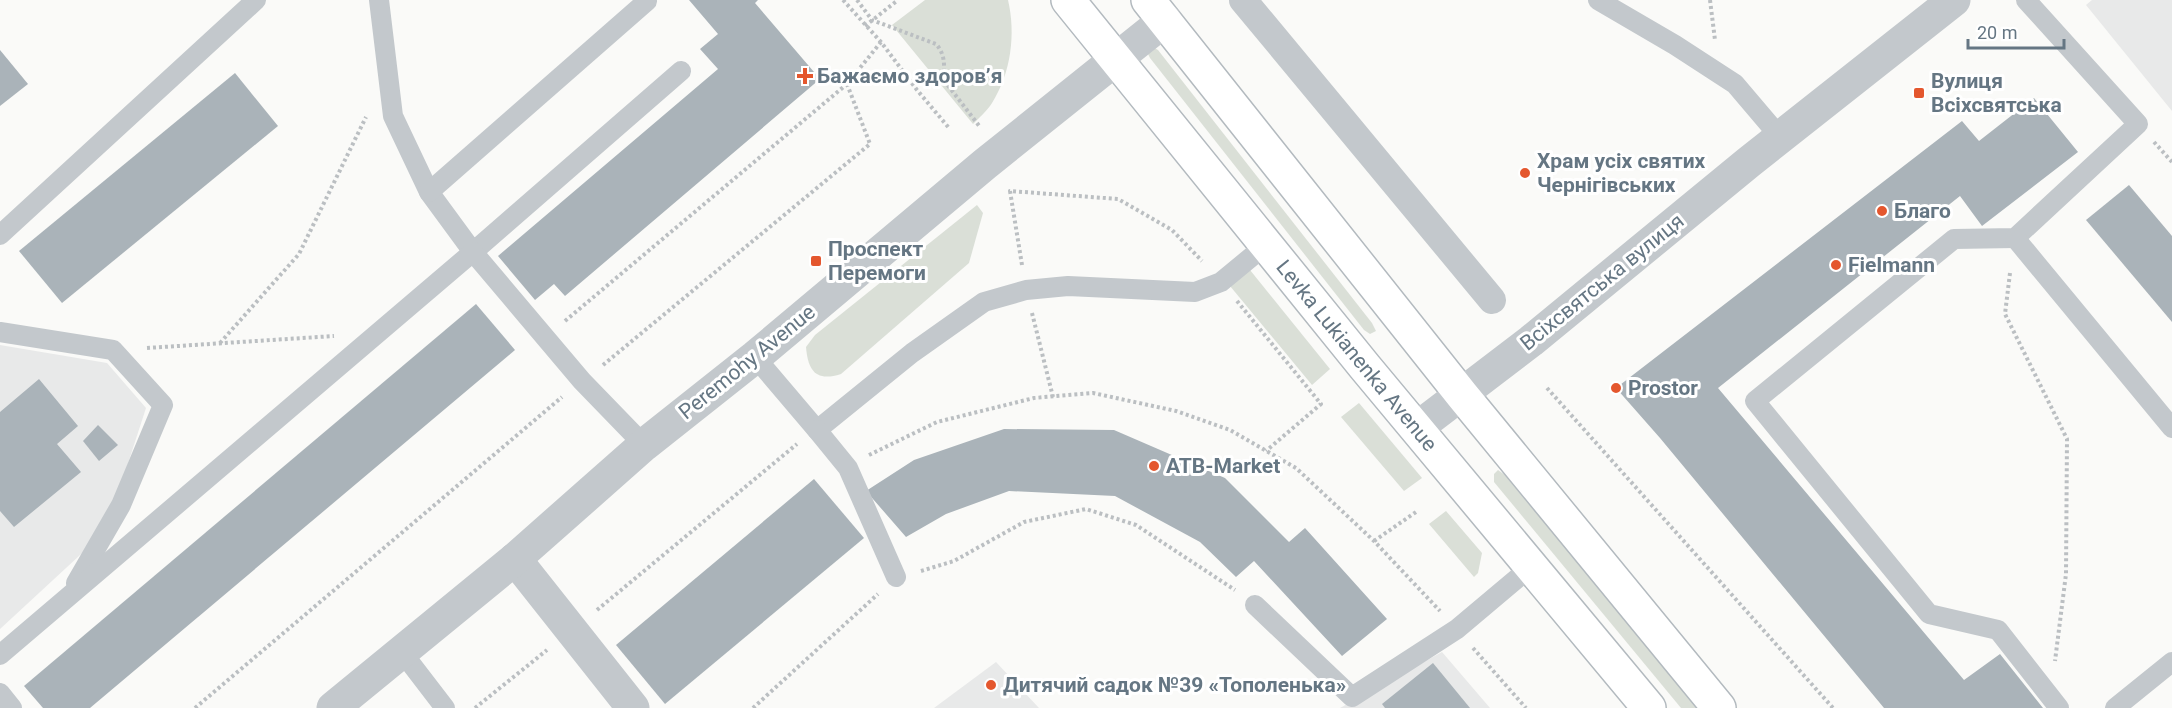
<svg xmlns="http://www.w3.org/2000/svg" width="2172" height="708" font-family="Roboto,sans-serif">
	<rect width="100%" height="100%" fill="#fafaf8"/>
	<g fill="#e8e9e9">
		<polygon points="2092,0 2172,0 2172,111 2086,5"/>
		<polygon points="0,345 107,363 146,408 106,531 0,629"/>
		<polygon points="1442,652 1490,708 1340,708"/>
		<polygon points="996,662 1039,708 934,708"/>
	</g>
	<g fill="#dadfd7">
		<path d="M925 0H1008C1016 34 1011 73 992 103 987 111 979 118 973 124L892 25Z"/>
		<polygon points="1153,47 1158,50 1372,323 1376,331 1370,334 1364,330 1150,58 1147,52"/>
		<path d="M977 205 983 213 969 263 841 374C816 382 808 371 806 347L815 335Z"/>
		<polygon points="1250,270 1330,369 1312,385 1230,286"/>
		<polygon points="1359,403 1422,478 1404,491 1341,417"/>
		<polygon points="1498,470 1505,475 1698,708 1681,708 1494,482 1494,474"/>
		<polygon points="1446,511 1482,553 1478,573 1474,577 1429,524"/>
	</g>
	<g fill="#aab3b9">
		<polygon points="689,0 758,0 755,3 820,79 565,296 554,284 535,300 498,256 718,69 700,49 718,34"/>
		<polygon points="0,50 28,84 0,106"/>
		<polygon points="235,73 278,126 62,303 19,251"/>
		<polygon points="2034,98 2078,152 1982,226 1960,196 1718,388 1964,680 2000,654 2043,708 1884,708 1660,438 1616,388 1962,121 1979,141"/>
		<polygon points="2129,185 2172,236 2172,322 2086,220"/>
		<polygon points="476,304 515,350 90,708 43,708 24,686"/>
		<polygon points="39,379 78,426 57,444 81,472 14,527 0,511 0,412"/>
		<polygon points="98,425 118,445 99,461 83,441"/>
		<polygon points="1004,429 1114,430 1225,478 1289,542 1305,528 1387,619 1342,656 1254,561 1236,577 1200,542 1115,496 1009,491 946,514 906,537 866,491 914,460"/>
		<polygon points="814,479 864,538 665,704 616,645"/>
		<polygon points="1433,663 1470,708 1385,708 1382,704"/>
	</g>
	<g fill="none" stroke-linecap="round" stroke-linejoin="round">
		<defs>
			<g id="secondary">
				<path id="s1" d="M1068 0 1365 367 1649 708"/>
				<polyline points="1148,0 1462,395 1719,708"/>
			</g>
		</defs>
		<use href="#secondary" stroke="#b3babf" stroke-width="36"/>
		<g stroke="#bbbfc2" stroke-width="4" stroke-dasharray="3 3" stroke-linecap="butt">
			<polyline points="843,0 881,42 917,90 949,128"/>
			<path d="M857 0 872 20 936 44C945 54 945 66 943 79L980 127"/>
			<polyline points="1710,0 1715,40"/>
			<polyline points="865,26 898,0"/>
			<polyline points="2154,142 2172,162"/>
			<polyline points="1022,265 1010,191 1118,199 1172,230 1202,261"/>
			<polyline points="2010,273 2005,314 2067,439 2066,574 2055,661"/>
			<polyline points="1237,301 1321,404 1266,451"/>
			<polyline points="1032,313 1053,397"/>
			<polyline points="565,321 847,84"/>
			<polyline points="220,343 299,254 366,117"/>
			<polyline points="147,348 334,336"/>
			<polyline points="603,365 870,144 847,84 881,42"/>
			<polyline points="1547,388 1833,708"/>
			<polyline points="869,455 937,422 1034,398 1093,393 1176,411 1230,430 1296,468 1374,541 1440,611"/>
			<polyline points="1374,541 1416,512"/>
			<polyline points="921,571 954,561 1024,522 1086,509 1136,525 1235,590"/>
			<polyline points="597,610 797,444"/>
			<polyline points="1473,648 1526,708"/>
			<polyline points="195,708 562,397"/>
			<polyline points="475,708 547,650"/>
			<polyline points="753,708 878,594"/>
		</g>
		<g stroke="#c3c8cc" stroke-width="20">
			<polyline points="379,0 393,116 429,192 473,252 681,71"/>
			<polyline points="1598,0 1675,45 1735,84 1780,137"/>
			<polyline points="2026,0 2138,124 2015,238 1954,239 1755,401 1929,614 1998,630 2059,708"/>
			<polyline points="429,192 647,1"/>
			<polyline points="0,235 256,0"/>
			<polyline points="2015,238 2172,428"/>
			<polyline points="0,332 113,350 163,405 121,505 76,583"/>
			<polyline points="755,357 817,430 912,353 984,302 1026,290 1068,286 1195,292 1221,282 1267,244"/>
			<polyline points="817,430 848,468 896,577"/>
			<polyline points="1255,605 1352,697 1457,629 1532,566"/>
			<polyline points="402,652 445,708"/>
			<polyline points="0,655 473,252 582,381 644,445"/>
			<polyline points="0,693 12,708"/>
			<polyline points="2115,708 2172,662"/>
		</g>
		<polyline stroke="#c3c8cc" stroke-width="28" points="1243,0 1492,300"/>
		<polyline stroke="#c3c8cc" stroke-width="33" points="515,559 633,708"/>
		<g stroke="#c3c8cc" stroke-width="33">
			<polyline points="1417,428 1531,341 1749,162 1954,0"/>
			<polyline points="333,708 515,559 644,445 755,357 985,164 1165,20"/>
		</g>
		<use href="#secondary" stroke="#fff" stroke-width="33"/>
	</g>
	<g fill="#e4572e" stroke="#fff" stroke-width="2">
		<path d="M802 67h6v6h6v6h-6v6h-6v-6h-6v-6h6z"/>
		<rect x="1913" y="87" width="12" height="12" rx="3"/>
		<circle cx="1525" cy="173" r="6"/>
		<circle cx="1882" cy="211" r="6"/>
		<rect x="810" y="255" width="12" height="12" rx="3"/>
		<circle cx="1836" cy="265" r="6"/>
		<circle cx="1616" cy="388" r="6"/>
		<circle cx="1154" cy="466" r="6"/>
		<circle cx="991" cy="685" r="6"/>
	</g>
	<g text-anchor="middle" stroke-width="6" stroke-linejoin="round" paint-order="stroke">
		<g font-size="21" font-weight="bold" fill="#657683" stroke="#fff" text-anchor="start">
			<text x="817" y="83">Бажаємо здоровʼя</text>
			<text x="1931" y="88">Вулиця<tspan x="1931" dy="24">Всіхсвятська</tspan></text>
			<text x="1537" y="168">Храм усіх святих<tspan x="1537" dy="24">Чернігівських</tspan></text>
			<text x="1894" y="218">Благо</text>
			<text x="828" y="256">Проспект<tspan x="828" dy="24">Перемоги</tspan></text>
			<text x="1848" y="272">Fielmann</text>
			<text x="1628" y="395">Prostor</text>
			<text x="1166" y="473">ATB-Market</text>
			<text x="1003" y="692">Дитячий садок №39 «Тополенька»</text>
		</g>
		<g font-size="21" fill="#657683" stroke="#fff">
			<text transform="translate(1602 282) rotate(-39)" y="7">Всіхсвятська вулиця</text>
			<text dy="7" stroke="none"><textPath href="#s1" startOffset="458">Levka Lukianenka Avenue</textPath></text>
			<text transform="translate(747 362) rotate(-39)" y="7">Peremohy Avenue</text>
		</g>
	</g>
	<path d="M1968 39v9h96v-9" fill="none" stroke="#657683" stroke-width="3"/>
	<text x="1977" y="39" font-size="18" fill="#657683" stroke="#ffffff" stroke-width="4.5" paint-order="stroke">20 m</text>
</svg>
